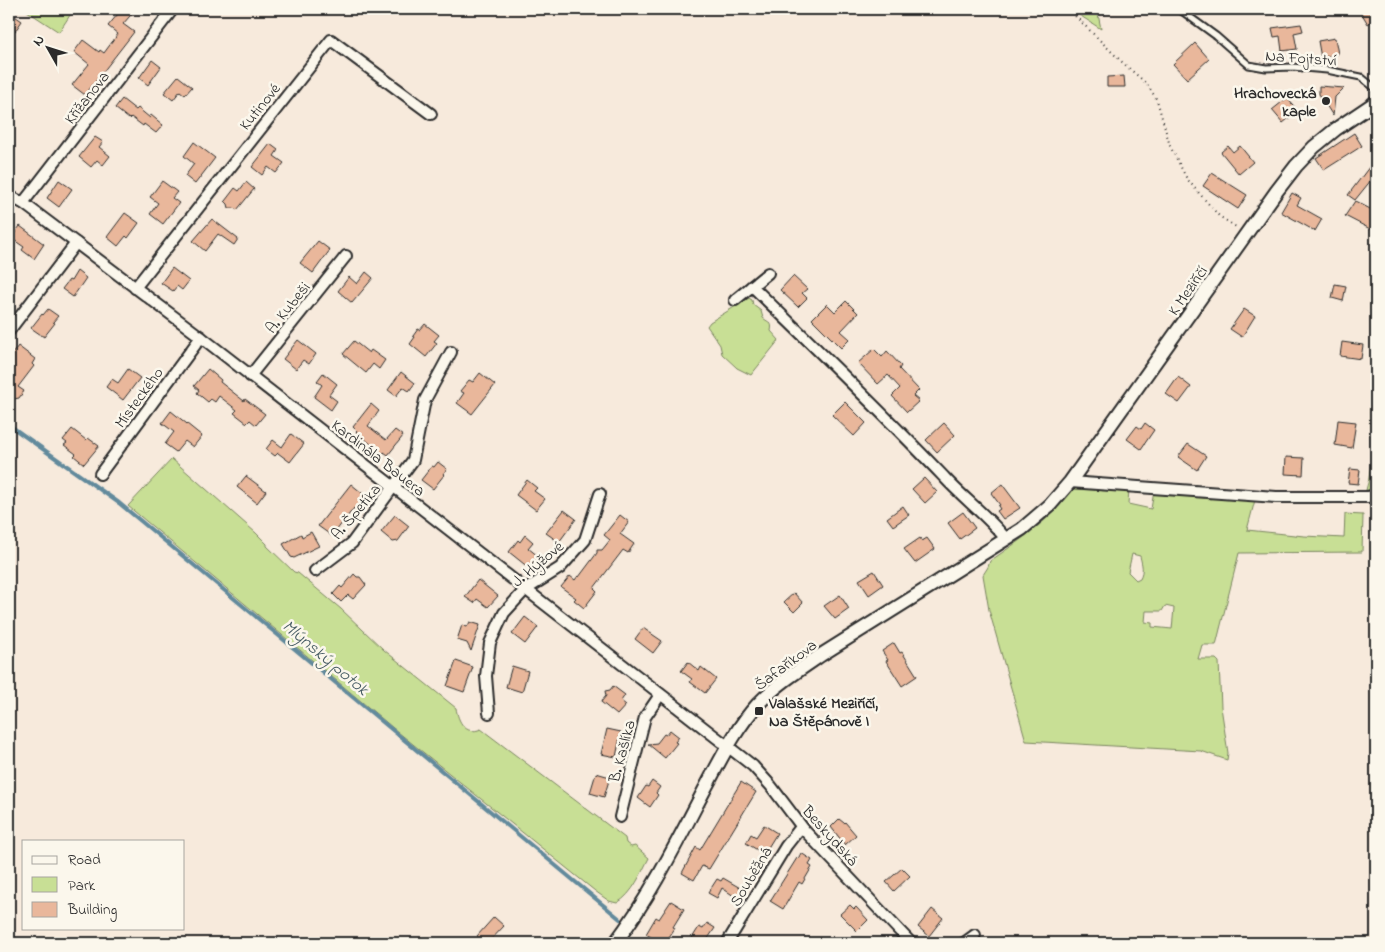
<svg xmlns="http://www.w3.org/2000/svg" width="1385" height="952" font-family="'Indie Flower',sans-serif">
	<rect width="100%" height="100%" fill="#f7eadc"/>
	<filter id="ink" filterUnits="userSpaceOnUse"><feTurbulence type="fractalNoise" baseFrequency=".02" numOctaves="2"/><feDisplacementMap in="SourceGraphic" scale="10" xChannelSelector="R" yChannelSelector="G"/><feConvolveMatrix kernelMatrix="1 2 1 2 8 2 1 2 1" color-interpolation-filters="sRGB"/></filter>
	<g filter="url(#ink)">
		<g fill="#c8df95" stroke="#7a8560" fill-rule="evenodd">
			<polygon points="24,9 74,9 59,32"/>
			<polygon points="1070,9 1097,9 1101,29"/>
			<path d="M749 298 752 300 753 305 761 311 763 318C769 323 773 322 771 331L779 340 751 375 737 368 722 354 720 345 707 326 710 322Z"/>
			<path d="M1376 366V489L1366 490C1375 464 1369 432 1370 405 1370 392 1374 379 1376 366Z"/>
			<path d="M172 459 256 533 267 544V546L294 572 298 573 341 609 384 650 456 708C458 721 465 736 481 729L625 838 626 843 631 847 635 846 649 858C641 873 633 894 617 903L609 901 595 891 393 728 128 506Z"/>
			<path d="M1077 484 1129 488 1128 504 1151 509 1154 491 1211 498 1255 500 1247 530 1304 536 1344 538 1345 514 1363 515 1362 552 1239 553 1216 645H1202L1198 659H1216L1219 662 1221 707 1228 753 1227 760 1201 751 1026 741 989 610 983 575 988 567 990 561C1022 539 1055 517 1077 484ZM1132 554 1140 556C1142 565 1144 570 1140 578L1136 580 1128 572ZM1165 606 1174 608 1172 629 1152 627V623L1145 622 1146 611H1162Z"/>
		</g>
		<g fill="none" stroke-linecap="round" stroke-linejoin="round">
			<polyline stroke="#628a9c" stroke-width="4" points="9,425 119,503 620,919"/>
		</g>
		<g fill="#e9b79b" stroke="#2b2b2b">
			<polygon points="122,9 136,9 123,24 134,32 85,95 72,85 89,64 74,52 83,40 99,52 100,50 104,53 118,34 108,26"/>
			<polygon points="1359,9 1376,9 1376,19 1368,24"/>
			<polygon points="9,12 22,21 9,40"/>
			<polygon points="1301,24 1303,31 1294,33 1297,49 1282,51 1280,36 1274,37 1272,28"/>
			<polygon points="1335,38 1338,54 1321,58 1318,41"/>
			<polygon points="1195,43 1209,59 1187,79 1173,64"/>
			<polygon points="152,60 161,67 148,85 139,78"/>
			<polygon points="178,76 192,87 185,95 180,91 173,100 164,93"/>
			<polygon points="1124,76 1125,87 1107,87 1107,77"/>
			<polygon points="1319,86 1344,88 1335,97 1333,116 1319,94"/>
			<polygon points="1287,98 1298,111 1283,123 1272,110"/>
			<polygon points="122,99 136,110 138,108 150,118 151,115 163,125 156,133 144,124 143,126 131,117 129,119 115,108"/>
			<polygon points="1354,133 1362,146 1324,170 1316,158"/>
			<polygon points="95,137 103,142 99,147 110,156 103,165 97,160 91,167 79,157"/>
			<polygon points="194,142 215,158 195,184 185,176 194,164 184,156"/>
			<polygon points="270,144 278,150 274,156 284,163 276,173 268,167 262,175 252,167"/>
			<polygon points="1228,146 1233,152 1240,146 1253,162 1239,174 1221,152"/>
			<polygon points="1376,158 1376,174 1355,200 1348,195"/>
			<polygon points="1212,173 1247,195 1238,209 1203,186"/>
			<polygon points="59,180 72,189 59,207 47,198"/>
			<polygon points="162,181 177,192 172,198 179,203 163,224 150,214 158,203 150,197"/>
			<polygon points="246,182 254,189 237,210 234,208 229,208 228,204 225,201 235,188 239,191"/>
			<polygon points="1292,193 1301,198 1297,205 1322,219 1315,231 1281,212"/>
			<polygon points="1355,201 1376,212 1376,232 1345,216"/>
			<polygon points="125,213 139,223 128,238 126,236 118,246 107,237"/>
			<polygon points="212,219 238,239 234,245 218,234 205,251 193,241"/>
			<polygon points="20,226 44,244 34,259 22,250 24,247 11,238"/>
			<polygon points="318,241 330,250 313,273 300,263"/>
			<polygon points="172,268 189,281 182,290 177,286 173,291 161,283"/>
			<polygon points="77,271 86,278 73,297 62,289 69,280 71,281"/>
			<polygon points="366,272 373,278 352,303 338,291 349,277 357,284"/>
			<polygon points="793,276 807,289 802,293 807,298 798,307 780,290"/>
			<polygon points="1335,284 1346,286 1343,301 1332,298"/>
			<polygon points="846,301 858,313 841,331 850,339 841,348 812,319 827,304 835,312"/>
			<polygon points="48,309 58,316 53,322 55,323 44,337 31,328 42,314 43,315"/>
			<polygon points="1244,309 1255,316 1242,337 1230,329"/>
			<polygon points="425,324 439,335 434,341 437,343 426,357 410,344 415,337 413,336 418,329 420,330"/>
			<polygon points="298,340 316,354 309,364 303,360 296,369 283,359"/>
			<polygon points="354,341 369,353 371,350 385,360 379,369 373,364 366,373 343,354"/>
			<polygon points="1342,342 1363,345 1361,359 1340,356"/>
			<polygon points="18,346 35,359 32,364 34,366 18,387 24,391 19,398 9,400 9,358"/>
			<polygon points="874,349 882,357 887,351 901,366 899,369 919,390 913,396 919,401 907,412 892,396 900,388 888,375 878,384 858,363"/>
			<polygon points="128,369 140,378 123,400 106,387 112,379 118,383"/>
			<polygon points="208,369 221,380 220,382 244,401 245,399 265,414 256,425 250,420 247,423 234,413 237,410 219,396 215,402 211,399 208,402 197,393 199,390 194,386"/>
			<polygon points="401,372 415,383 409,391 403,387 396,396 388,390"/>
			<polygon points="323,373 337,384 329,395 337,401 331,410 314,397 322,385 317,381"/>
			<polygon points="480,373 495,385 472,414 457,403 464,393 460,391 469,380 473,382"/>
			<polygon points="1178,377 1191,387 1179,403 1166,394"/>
			<polygon points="845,402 866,423 854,436 832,415"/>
			<polygon points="371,404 379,411 368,426 386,440 395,430 403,436 388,455 384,452 383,454 356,432 357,431 353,427"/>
			<polygon points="171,411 202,436 193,447 185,441 176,452 165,444 174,432 162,423"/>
			<polygon points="1338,420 1356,422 1352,448 1335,445"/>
			<polygon points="944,423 955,435 937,452 926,440"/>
			<polygon points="1145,423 1154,430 1141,449 1127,439 1137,426 1141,429"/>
			<polygon points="72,429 86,440 88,438 99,446 84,464 74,456 76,454 64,445 67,443 63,440"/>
			<polygon points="291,434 304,444 290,462 278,453 275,456 266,449 273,440 282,447"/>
			<polygon points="1188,444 1206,456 1197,470 1178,457"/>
			<polygon points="1286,457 1304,458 1303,475 1285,474"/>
			<polygon points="438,462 447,469 443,474 444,475 433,489 421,480 432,466 434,467"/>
			<polygon points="1350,469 1360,470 1358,484 1348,483"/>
			<polygon points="246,476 266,491 257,503 237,487"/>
			<polygon points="924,478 937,492 925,503 912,489"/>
			<polygon points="527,480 537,488 534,491 545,499 536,510 516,495"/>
			<polygon points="351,484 367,497 356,510 354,508 332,536 318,526"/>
			<polygon points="1002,484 1020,508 1003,519 997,511 1000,509 998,506 1000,505 991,493"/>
			<polygon points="903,506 909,515 893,526 887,518"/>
			<polygon points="564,510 576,519 559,542 546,533"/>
			<polygon points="963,512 975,528 960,539 948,523"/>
			<polygon points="395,515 409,526 398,541 393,542 381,532"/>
			<polygon points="620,515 629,522 620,534 634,544 628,553 623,550 594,588 597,591 584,608 574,600 576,598 561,587 570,576 575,580 578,576 579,577 597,553 597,550 602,550 610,540 604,535"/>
			<polygon points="311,532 319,546 294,558 291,557 283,544 301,534 302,537"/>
			<polygon points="525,535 533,542 528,548 538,556 529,568 509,552 518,540 520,542"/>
			<polygon points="920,538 922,541 927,538 935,549 915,563 904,549"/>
			<polygon points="874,571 883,585 869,595 859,580"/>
			<polygon points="354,574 357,577 360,577 366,585 353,599 348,595 341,602 333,594 340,586 342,588"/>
			<polygon points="478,580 498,596 488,607 477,599 474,603 465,597"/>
			<polygon points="794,593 803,603 794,612 784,602"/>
			<polygon points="840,595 849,609 835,619 824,606"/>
			<polygon points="525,617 538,627 525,644 512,634"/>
			<polygon points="470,622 480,625 471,651 467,643 457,640 462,625 467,627"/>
			<polygon points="643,628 662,641 653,653 635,639"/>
			<polygon points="894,643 900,653 902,652 917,676 902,686 886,661 888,660 882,651"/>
			<polygon points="456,661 473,667 464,692 447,686"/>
			<polygon points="688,662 699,671 701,667 716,679 705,693 690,682 692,679 681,671"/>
			<polygon points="512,666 528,671 522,692 506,687"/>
			<polygon points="613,686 625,695 621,701 626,705 617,715 601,702 606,696 605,691 610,690"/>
			<polygon points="607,729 621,732 616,757 601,754"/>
			<polygon points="670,730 679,737 675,742 677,743 665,758 648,744 657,743 664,734 666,735"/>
			<polygon points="596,773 610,777 604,797 590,793"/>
			<polygon points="652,781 660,787 656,793 658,795 650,807 638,798 646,786 648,787"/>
			<polygon points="741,782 756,792 709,869 702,866 694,880 682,873 696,847 700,850"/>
			<polygon points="839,819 844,823 845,822 856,835 845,845 831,827"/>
			<polygon points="764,825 777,833 764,854 746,843 751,834 756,837"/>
			<polygon points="801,853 812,860 809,865 812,867 802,884 799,882 783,909 770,901 797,858 798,859"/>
			<polygon points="902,868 910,876 894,891 886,882"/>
			<polygon points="723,878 742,889 737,898 722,888 717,898 708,893 717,879 721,881"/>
			<polygon points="671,901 684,909 673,927 675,928 665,943 661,943 646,934 656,917 659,919"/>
			<polygon points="850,905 854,909 856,907 868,920 857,931 840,914"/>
			<polygon points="932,909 943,918 929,936 918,927"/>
			<polygon points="494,917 504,926 488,943 485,943 477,936"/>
			<polygon points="707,923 715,928 705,943 689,943 699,927 703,929"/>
		</g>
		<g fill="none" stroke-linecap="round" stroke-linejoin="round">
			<defs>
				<polyline id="service" points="1179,9 1216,36 1249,65 1266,68 1292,67 1327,70 1361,77 1376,89"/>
				<g id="minor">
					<polyline points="9,196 23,203 201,337 753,766 771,786 805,831 911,943"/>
					<polyline points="23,203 173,9"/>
					<path d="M752 286C817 349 882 412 944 477 964 499 988 516 1006 539"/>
					<polyline points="135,288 331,40 431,114"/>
					<polyline points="735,300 768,273"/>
					<polyline points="9,331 76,243"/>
					<polyline points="250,376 346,256"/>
					<polyline points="100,474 201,337"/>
					<polyline points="1070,482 1276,497 1368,497 1376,495"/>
					<polyline points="315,571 352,543 413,460 425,400 451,352"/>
					<polyline points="489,713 486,676 490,643 504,613 525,590 560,568 585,540 600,494"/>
					<polyline points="620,817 645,717 660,695"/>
					<polyline points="727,943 786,846 801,827"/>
					<polyline points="964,943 975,935"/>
				</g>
				<path id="tertiary" d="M615 943C651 896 679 838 707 785 722 757 736 728 758 704 776 685 799 670 821 655L1022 529 1050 505 1070 482 1276 192 1296 166 1314 147 1336 129 1376 102"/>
			</defs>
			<use href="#service" stroke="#2b2b2b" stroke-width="9"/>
			<use href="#minor" stroke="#2b2b2b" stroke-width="14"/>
			<use href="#tertiary" stroke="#2b2b2b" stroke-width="16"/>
			<polyline stroke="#2b2b2b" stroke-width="2" stroke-dasharray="1 4" stroke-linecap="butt" points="1068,9 1123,63 1147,84 1157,100 1170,146 1187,179 1219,216 1236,227"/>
			<use href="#service" stroke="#fbf7ec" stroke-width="5"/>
			<use href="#minor" stroke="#fbf7ec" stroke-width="10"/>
			<use href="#tertiary" stroke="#fbf7ec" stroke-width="12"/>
		</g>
	</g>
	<g fill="#2b2b2b" stroke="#fbf7ec" stroke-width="2">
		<circle cx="1326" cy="101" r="5"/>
		<rect x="754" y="706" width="10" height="10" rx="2.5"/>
	</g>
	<g text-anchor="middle" stroke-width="5" stroke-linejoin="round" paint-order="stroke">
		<g font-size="16" fill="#2b2b2b" stroke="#fbf7ec">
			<text transform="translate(1301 57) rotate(4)" y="6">Na Fojtství</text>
			<text transform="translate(86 97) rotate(-52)" y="6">Křižanova</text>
			<text transform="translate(259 106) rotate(-51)" y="6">Kutinové</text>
			<text transform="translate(1187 290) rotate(-55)" y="6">K Meziříčí</text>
			<text transform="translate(287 307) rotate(-51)" y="6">A. Kubeši</text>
			<text transform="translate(138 397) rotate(-54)" y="6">Místeckého</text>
			<text transform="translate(379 457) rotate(38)" y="6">Kardinála Bauera</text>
			<text transform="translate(355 511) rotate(-50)" y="6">A. Špetíka</text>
			<text transform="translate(537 563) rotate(-40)" y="6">J. Hýžové</text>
			<text transform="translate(785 664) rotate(-37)" y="6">Šafaříkova</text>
			<text transform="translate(621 751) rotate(-75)" y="6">B. Kašlíka</text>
			<text transform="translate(831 835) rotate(48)" y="6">Beskydská</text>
			<text transform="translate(750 876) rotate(-59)" y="6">Souběžná</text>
		</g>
		<g font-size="16" font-weight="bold" fill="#2b2b2b" stroke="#fbf7ec" text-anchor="end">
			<text x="1316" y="98">Hrachovecká<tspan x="1316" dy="18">kaple</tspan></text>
			<text x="769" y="708" text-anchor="start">Valašské Meziříčí,<tspan x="769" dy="18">Na Štěpánově I</tspan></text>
		</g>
		<g font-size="18" font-style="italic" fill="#465b63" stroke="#fbf7ec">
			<text transform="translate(326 657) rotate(40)" y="6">Mlýnský potok</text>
		</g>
	</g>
	<rect width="1385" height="952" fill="none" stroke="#fbf7ec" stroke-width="30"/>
	<rect x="15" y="15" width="1355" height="922" fill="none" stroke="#2b2b2b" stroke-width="2" filter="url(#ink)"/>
	<rect x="22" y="840" width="162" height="90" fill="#fbf7ec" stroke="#a8a59f"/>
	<rect x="32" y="856" width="25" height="8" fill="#fbf7ec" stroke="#a8a59f"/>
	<text x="68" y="864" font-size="15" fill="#2b2b2b">Road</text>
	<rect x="32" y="877" width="25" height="15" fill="#c8df95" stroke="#a8a59f"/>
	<text x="68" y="890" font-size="15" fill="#2b2b2b">Park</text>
	<rect x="32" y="902" width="25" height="15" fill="#e9b79b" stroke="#a8a59f"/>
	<text x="68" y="914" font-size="15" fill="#2b2b2b">Building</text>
	<g transform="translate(48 48) rotate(309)" stroke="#fbf7ec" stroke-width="4" paint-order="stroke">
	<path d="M0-4L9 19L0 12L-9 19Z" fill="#2b2b2b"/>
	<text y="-8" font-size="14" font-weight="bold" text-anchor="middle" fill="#2b2b2b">N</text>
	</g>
</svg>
